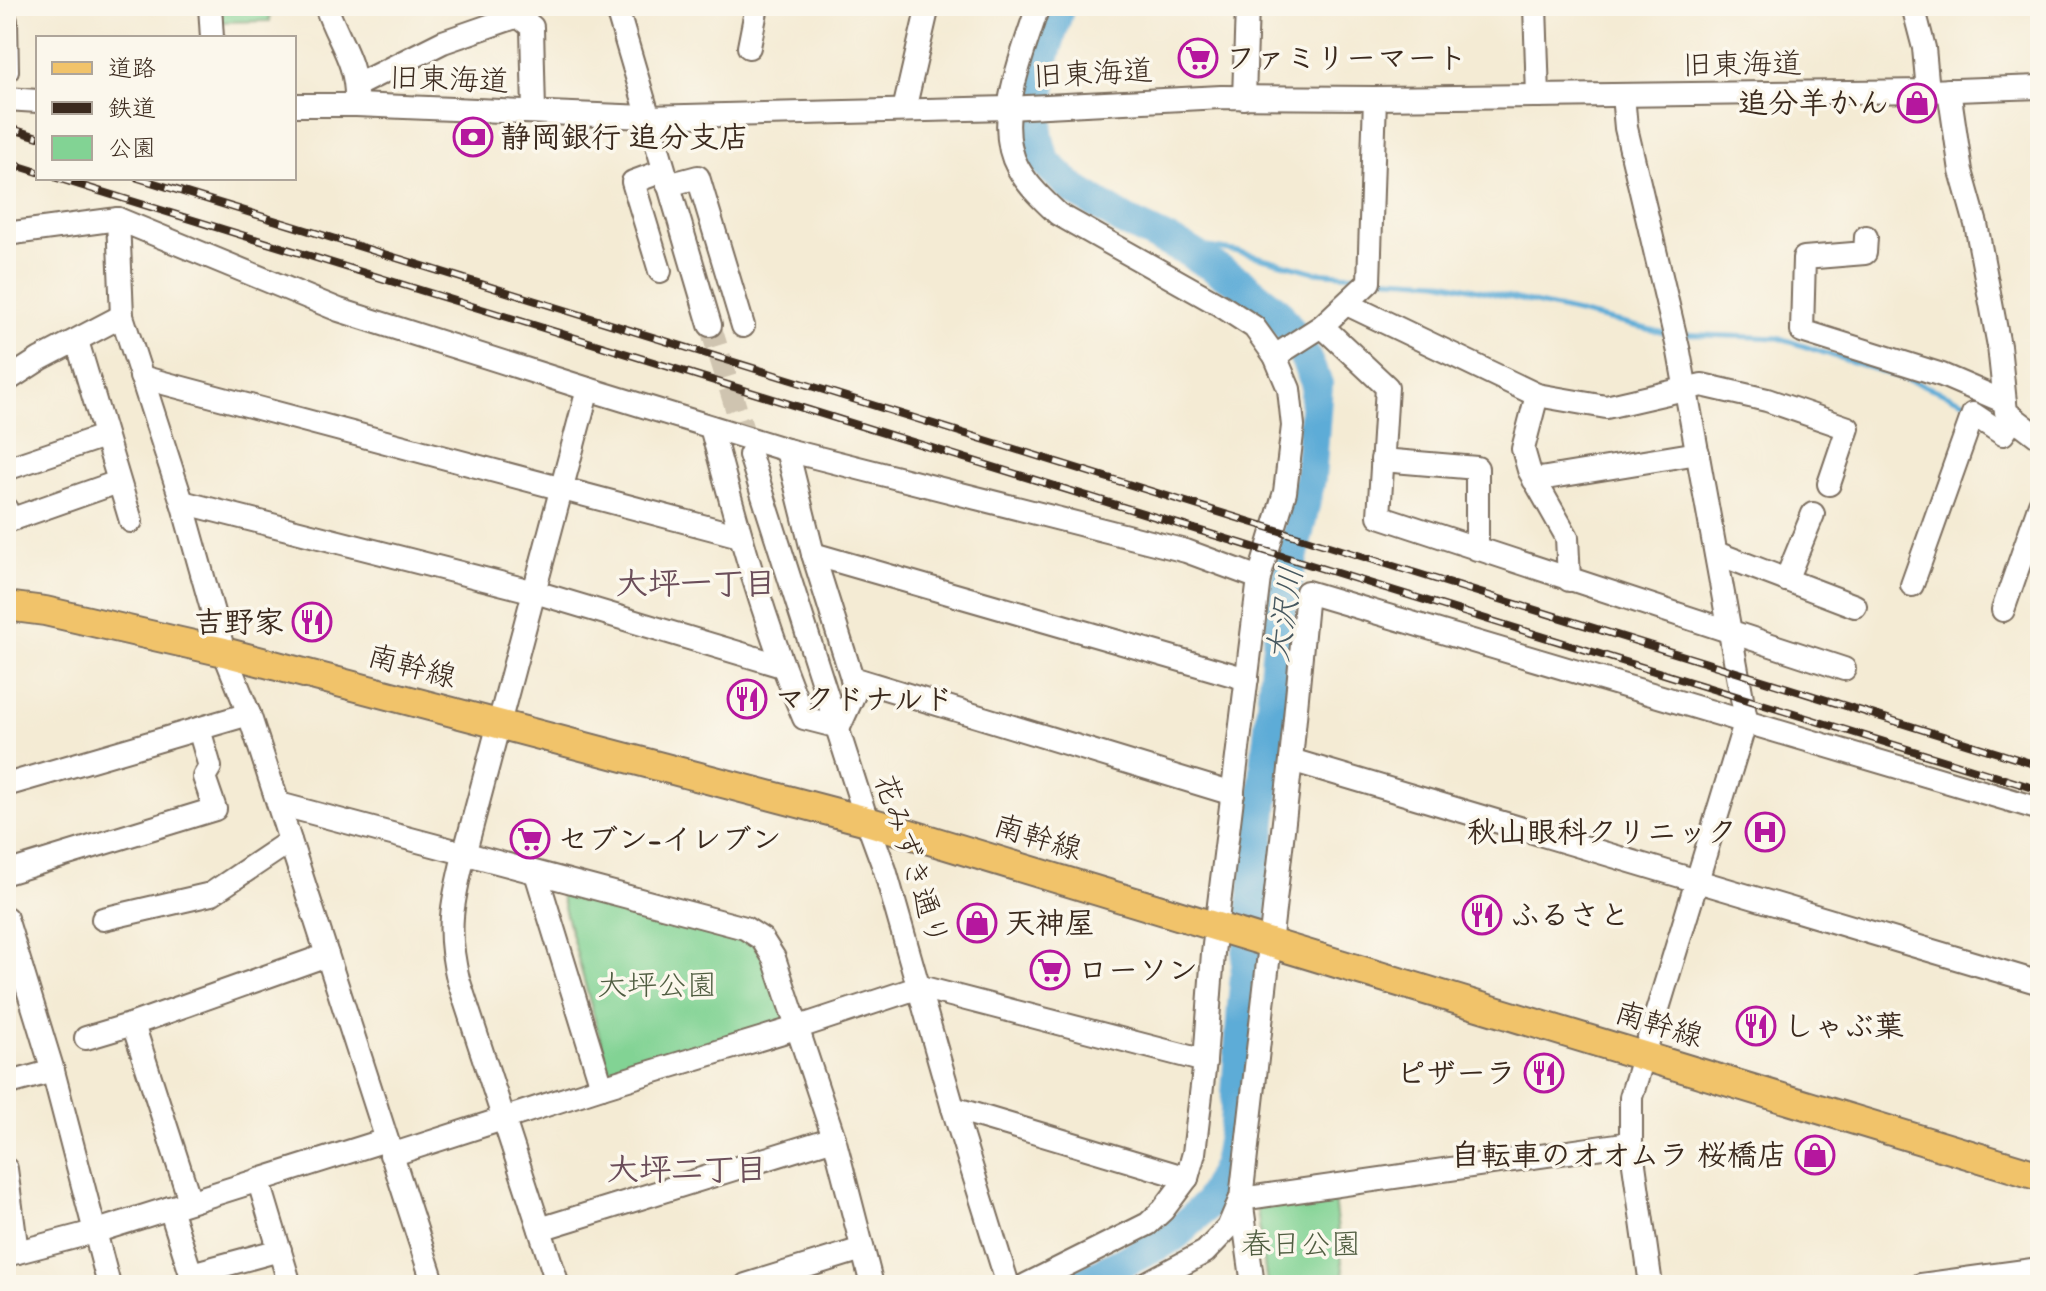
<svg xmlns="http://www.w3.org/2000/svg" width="2046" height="1291" font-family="Mynerve,'Klee One',sans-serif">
	<rect width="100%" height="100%" fill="#fbf7ec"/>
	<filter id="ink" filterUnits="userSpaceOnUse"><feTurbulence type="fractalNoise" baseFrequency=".0125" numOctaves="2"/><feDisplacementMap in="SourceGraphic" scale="16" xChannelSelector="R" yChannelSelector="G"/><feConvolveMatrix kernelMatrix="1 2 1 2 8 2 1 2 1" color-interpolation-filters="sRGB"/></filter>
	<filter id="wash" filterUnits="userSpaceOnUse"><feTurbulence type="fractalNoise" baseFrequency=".006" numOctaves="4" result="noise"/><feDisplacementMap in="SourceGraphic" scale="32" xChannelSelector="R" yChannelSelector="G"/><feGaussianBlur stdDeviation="1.8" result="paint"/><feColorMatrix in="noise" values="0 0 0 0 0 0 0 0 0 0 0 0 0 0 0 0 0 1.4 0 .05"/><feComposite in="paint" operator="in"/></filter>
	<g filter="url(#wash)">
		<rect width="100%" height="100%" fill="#f4ebd4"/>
		<g fill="#82d394" stroke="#5e7e59" stroke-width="2">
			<polygon points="218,6 306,6 269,12 270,21 218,22"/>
			<polygon points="560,893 734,932 752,942 765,959 786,1020 609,1071"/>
			<polygon points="1333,1192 1345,1285 1267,1285 1256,1202"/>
		</g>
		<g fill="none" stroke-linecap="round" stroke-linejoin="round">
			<g stroke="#5dacd7" stroke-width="5">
				<polyline points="1164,240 1240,252 1315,272 1364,276"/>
				<polyline points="1374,277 1439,281 1669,334"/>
				<polyline points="1679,334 1779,338 1920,384 1974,405"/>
			</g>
			<polyline stroke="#5dacd7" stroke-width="32" points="1059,6 1044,56 1038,111 1037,135 1044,161 1073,189 1125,221 1186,250 1242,284 1276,311 1297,340 1317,384 1310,478 1282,603 1243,1006 1235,1125 1228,1165 1208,1204 1173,1237 1079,1285"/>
		</g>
	</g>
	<g filter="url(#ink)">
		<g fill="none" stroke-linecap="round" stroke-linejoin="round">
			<polyline stroke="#cfc4b0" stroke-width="22" stroke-dasharray="22 11" stroke-linecap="butt" points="710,325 750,453"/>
			<defs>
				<g id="minor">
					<polyline points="210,6 212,38"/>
					<path d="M326 6C337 40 357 61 356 99"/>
					<polyline points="497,6 518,16 532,27 534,112"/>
					<polyline points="616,6 710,325"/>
					<polyline points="1535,6 1538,96"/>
					<polyline points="1913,6 1924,48 1928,91"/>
					<polyline points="6,21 7,71"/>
					<polyline points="749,47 757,6"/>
					<polyline points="357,85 443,42 518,16"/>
					<polyline points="1949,90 1961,171 1976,224 1999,346 2006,412 2040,438"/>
					<polyline points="1623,95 1626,128 1679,352 1746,720 1631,1097 1631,1143 1651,1285"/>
					<polyline points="1244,98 1247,6"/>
					<polyline points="1375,98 1369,282 1322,326 1387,387 1379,516 1844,669"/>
					<polyline points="6,99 38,101"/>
					<polyline points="294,105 356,105 647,117 1008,108 1221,97 1375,98 1928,91 2040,87"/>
					<polyline points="904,110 928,6"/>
					<polyline points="668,185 698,177 743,326"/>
					<polyline points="6,234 118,219"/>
					<polyline points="1866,237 1865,253 1804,258 1802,331 1942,375 2005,402"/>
					<polyline points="660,271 633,182 663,171"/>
					<polyline points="1347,304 1537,395 1606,407 1702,385 1767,400 1848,428 1829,484"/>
					<polyline points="77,341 131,521"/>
					<polyline points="1275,356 1322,326"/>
					<polyline points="141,377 740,536"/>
					<polyline points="6,381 40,359 122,316"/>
					<polyline points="1537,395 1523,449 1529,470 1567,537 1569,580"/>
					<path d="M711 427C737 525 764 624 804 718L839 727 854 694 852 678"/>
					<polyline points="787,450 813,554 852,678 1233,794"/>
					<polyline points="750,455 867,821 885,870 953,1108 1008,1285"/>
					<polyline points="1382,460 1477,468 1477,549"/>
					<polyline points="6,469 104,436"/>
					<polyline points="1534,480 1698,453"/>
					<polyline points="182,502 535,592 782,666"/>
					<polyline points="6,509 10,520 118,482"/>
					<polyline points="1716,553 1855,606"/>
					<polyline points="813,554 1247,679"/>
					<polyline points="1786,580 1813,514"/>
					<polyline points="1912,585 1973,414 2003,434 2014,418"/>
					<polyline points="2003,610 2040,504"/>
					<polyline points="249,714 434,1285"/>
					<polyline points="1291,760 2040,983"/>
					<polyline points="6,785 249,714 224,652 182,502 122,316 118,219 339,310 588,389 787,450 1186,551 1259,578"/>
					<polyline points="279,804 745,928 762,939 774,958 834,1138 872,1285"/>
					<polyline points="6,873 215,809 204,777 210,767 199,729"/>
					<polyline points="536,873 602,1087"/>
					<polyline points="6,918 53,1071 109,1285"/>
					<polyline points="103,919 211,894 290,841"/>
					<polyline points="133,1024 190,1201"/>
					<polyline points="86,1038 133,1024 327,955"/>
					<polyline points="6,1084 53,1071"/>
					<polyline points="953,1108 1187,1178"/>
					<polyline points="391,1155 602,1087 796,1028 920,987 1205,1061"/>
					<polyline points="6,1169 17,1252"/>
					<polyline points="259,1182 290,1285"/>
					<polyline points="1241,1199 1631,1143"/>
					<polyline points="170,1208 191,1274 280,1250"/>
					<polyline points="540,1229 834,1138"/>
					<polyline points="6,1255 94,1232 386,1140"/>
					<path d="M558 1285 458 979C446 929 452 904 464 855L588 389"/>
					<polyline points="746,1285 862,1249"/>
					<path d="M1026 1285 1148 1224 1163 1210 1187 1178 1194 1153 1205 1061 1213 953 1259 578 1285 492 1293 426 1289 389 1275 356 1254 327 1220 305 1058 214C1043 200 1028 186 1018 168 992 122 1024 52 1038 6"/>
					<polyline points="1143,1285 1205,1252 1228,1228 1240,1200"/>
					<polyline points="1253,1285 1241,1199 1291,760 1307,592 2040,809"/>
					<polyline points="1921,1285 2040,1269"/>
				</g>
				<polyline id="major" points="6,606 45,611 224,652 867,821 2040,1176"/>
			</defs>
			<use href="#minor" stroke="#7c6e5e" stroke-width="26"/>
			<use href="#major" stroke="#7c6e5e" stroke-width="32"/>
			<use href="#minor" stroke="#fff" stroke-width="22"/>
			<use href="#major" stroke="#f1c36a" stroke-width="28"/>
			<defs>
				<g id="rail">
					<polyline points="6,127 38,137"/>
					<polyline points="6,162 38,172"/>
					<polyline points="57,178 2040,790"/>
					<polyline points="138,178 2040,766"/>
				</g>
			</defs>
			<use href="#rail" stroke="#3b2a1e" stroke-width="8"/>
			<use href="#rail" stroke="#fbf7ec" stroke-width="5" stroke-dasharray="15" stroke-linecap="butt"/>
		</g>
	</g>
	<defs>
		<symbol id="supermarket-ring" viewBox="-11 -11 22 22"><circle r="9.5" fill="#fbf7ec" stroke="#b5179e" stroke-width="1.5"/><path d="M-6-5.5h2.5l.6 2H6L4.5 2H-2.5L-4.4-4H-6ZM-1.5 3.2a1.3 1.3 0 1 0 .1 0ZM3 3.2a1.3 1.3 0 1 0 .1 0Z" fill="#b5179e"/></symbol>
		<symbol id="shop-ring" viewBox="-11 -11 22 22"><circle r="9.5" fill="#fbf7ec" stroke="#b5179e" stroke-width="1.5"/><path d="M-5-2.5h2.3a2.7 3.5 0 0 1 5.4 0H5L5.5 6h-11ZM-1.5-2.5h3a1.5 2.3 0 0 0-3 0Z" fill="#b5179e"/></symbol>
		<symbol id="bank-ring" viewBox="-11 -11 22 22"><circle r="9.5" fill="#fbf7ec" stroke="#b5179e" stroke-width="1.5"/><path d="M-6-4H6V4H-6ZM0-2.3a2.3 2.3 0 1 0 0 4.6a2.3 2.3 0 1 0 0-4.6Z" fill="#b5179e"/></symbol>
		<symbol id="restaurant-ring" viewBox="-11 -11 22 22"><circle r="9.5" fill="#fbf7ec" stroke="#b5179e" stroke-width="1.5"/><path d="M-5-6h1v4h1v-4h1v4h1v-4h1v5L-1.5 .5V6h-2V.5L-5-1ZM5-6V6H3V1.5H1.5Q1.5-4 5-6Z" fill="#b5179e"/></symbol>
		<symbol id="hospital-ring" viewBox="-11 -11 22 22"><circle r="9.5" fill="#fbf7ec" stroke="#b5179e" stroke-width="1.5"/><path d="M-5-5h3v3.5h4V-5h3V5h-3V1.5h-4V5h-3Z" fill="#b5179e"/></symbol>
	</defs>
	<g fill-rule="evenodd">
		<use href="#supermarket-ring" x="1176" y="36" width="44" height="44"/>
		<use href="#shop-ring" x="1895" y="81" width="44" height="44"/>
		<use href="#bank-ring" x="451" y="115" width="44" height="44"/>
		<use href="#restaurant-ring" x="290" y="600" width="44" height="44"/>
		<use href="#restaurant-ring" x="725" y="677" width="44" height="44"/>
		<use href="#hospital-ring" x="1743" y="810" width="44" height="44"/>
		<use href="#supermarket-ring" x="508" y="817" width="44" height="44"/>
		<use href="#restaurant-ring" x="1460" y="893" width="44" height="44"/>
		<use href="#shop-ring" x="955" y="901" width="44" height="44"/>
		<use href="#supermarket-ring" x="1028" y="948" width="44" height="44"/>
		<use href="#restaurant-ring" x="1734" y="1004" width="44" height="44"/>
		<use href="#restaurant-ring" x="1522" y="1051" width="44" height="44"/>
		<use href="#shop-ring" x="1793" y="1133" width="44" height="44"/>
	</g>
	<g text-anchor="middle" stroke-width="7" stroke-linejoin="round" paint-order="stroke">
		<g font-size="30" font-weight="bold" fill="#3b2a1e" stroke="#fbf7ec" text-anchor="start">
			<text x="1226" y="68">ファミリーマート</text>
			<text x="1889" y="113" text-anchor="end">追分羊かん</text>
			<text x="501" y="147">静岡銀行 追分支店</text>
			<text x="284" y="632" text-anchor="end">吉野家</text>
			<text x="775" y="709">マクドナルド</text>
			<text x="1737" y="842" text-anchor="end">秋山眼科クリニック</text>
			<text x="558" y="849">セブン-イレブン</text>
			<text x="1510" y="925">ふるさと</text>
			<text x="1005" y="933">天神屋</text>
			<text x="1078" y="980">ローソン</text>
			<text x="1784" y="1036">しゃぶ葉</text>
			<text x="1516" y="1083" text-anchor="end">ピザーラ</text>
			<text x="1787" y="1165" text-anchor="end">自転車のオオムラ 桜橋店</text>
		</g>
		<g font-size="30" fill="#3b2a1e" stroke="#fbf7ec">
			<text transform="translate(1742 64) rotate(-1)" y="10">旧東海道</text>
			<text transform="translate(1093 73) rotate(-3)" y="10">旧東海道</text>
			<text transform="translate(449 79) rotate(2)" y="10">旧東海道</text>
			<text transform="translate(412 666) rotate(15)" y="10">南幹線</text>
			<text transform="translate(1038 837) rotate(17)" y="10">南幹線</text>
			<text transform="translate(912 860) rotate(72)" y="10">花みずき通り</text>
			<text transform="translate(1659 1024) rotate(17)" y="10">南幹線</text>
		</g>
		<g font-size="30" fill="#505d41" stroke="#fbf7ec">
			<text x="657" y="995">大坪公園</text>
			<text x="1301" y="1254">春日公園</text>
		</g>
		<g font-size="32" font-weight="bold" fill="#6b4e5a" stroke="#fbf7ec">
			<text x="696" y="594">大坪一丁目</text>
			<text x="687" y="1180">大坪二丁目</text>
		</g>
		<g font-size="32" font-style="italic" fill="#47585f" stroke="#fbf7ec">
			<text transform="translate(1284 614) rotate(-81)" y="11">大沢川</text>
		</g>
	</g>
	<rect width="2046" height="1291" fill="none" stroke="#fbf7ec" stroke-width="32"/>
	<rect x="36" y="36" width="260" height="144" fill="#fbf7ec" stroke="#aea59a" stroke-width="2"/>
	<rect x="52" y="62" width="40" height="12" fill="#f1c36a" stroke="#aea59a" stroke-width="2"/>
	<text x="108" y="76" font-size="24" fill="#3b2a1e">道路</text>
	<rect x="52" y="102" width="40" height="12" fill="#3b2a1e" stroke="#aea59a" stroke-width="2"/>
	<text x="108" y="116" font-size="24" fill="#3b2a1e">鉄道</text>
	<rect x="52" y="136" width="40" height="24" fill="#82d394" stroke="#aea59a" stroke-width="2"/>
	<text x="108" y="156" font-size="24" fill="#3b2a1e">公園</text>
</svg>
